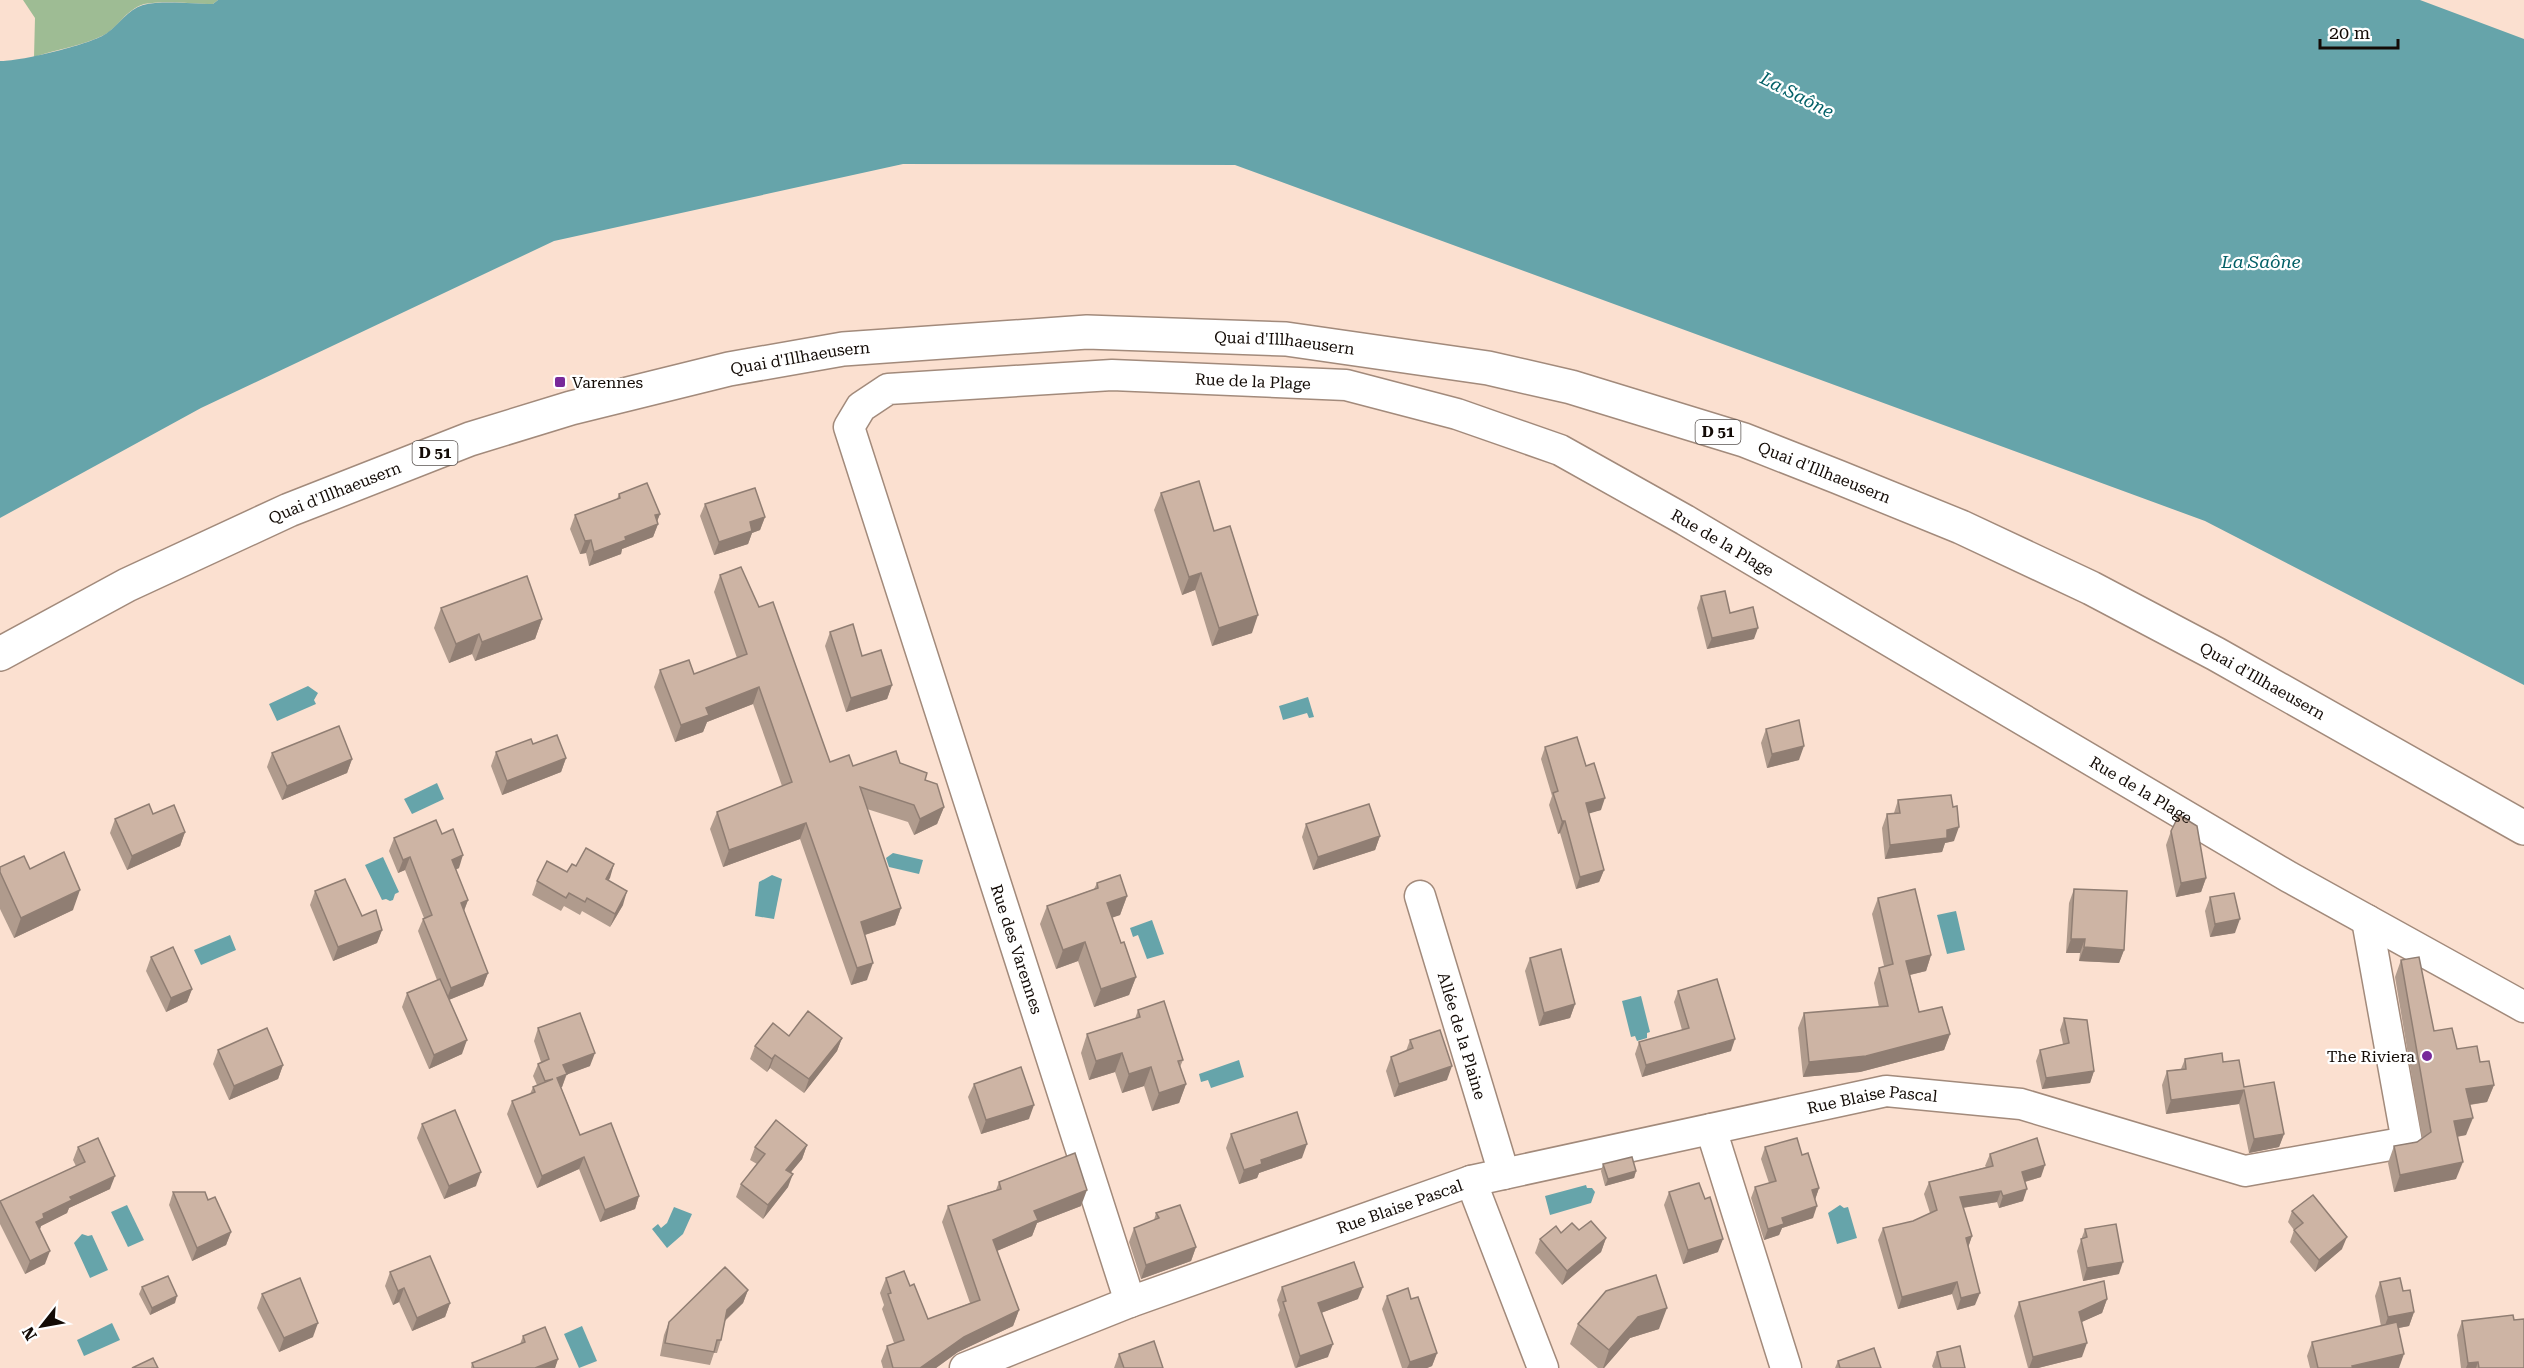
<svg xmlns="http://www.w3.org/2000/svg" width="2524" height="1368" font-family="'Roboto Serif',serif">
	<rect width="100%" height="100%" fill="#fbe0d0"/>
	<path fill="#9ebc94" d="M23 0H218L213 4C192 4 165 0 144 4 125 10 118 28 104 35 82 46 57 49 34 57L35 18Z"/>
	<g fill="#66a4aa">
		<path d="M218 0H2420L2524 39V685L2205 521 1235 165 903 164 554 241 201 408 0 518V61C18 62 93 44 107 33 120 24 127 10 143 5 162 0 193 4 213 4Z"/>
		<polygon points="308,686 318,693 314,700 316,704 277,721 269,704"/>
		<polygon points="1308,697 1314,717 1309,718 1307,713 1283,720 1279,706"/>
		<polygon points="437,783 444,799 412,814 404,799"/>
		<polygon points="893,853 923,860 919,874 889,867 886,858"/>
		<polygon points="383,857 399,892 395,894 393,900 390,901 386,899 382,900 365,865"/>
		<polygon points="772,875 782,879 774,919 755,916 759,882"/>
		<polygon points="1956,911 1965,950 1947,954 1937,915"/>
		<polygon points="1152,920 1164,954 1147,959 1138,935 1133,937 1130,928"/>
		<polygon points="230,935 236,950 201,965 194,950"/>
		<polygon points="1641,996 1650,1032 1647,1033 1647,1038 1637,1041 1635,1036 1631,1037 1622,1001"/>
		<polygon points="1239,1060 1244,1077 1211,1088 1208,1080 1201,1082 1199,1074"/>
		<polygon points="1586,1185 1587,1188 1592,1188 1595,1192 1591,1203 1550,1215 1545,1196"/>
		<polygon points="127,1205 144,1240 128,1247 111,1212"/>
		<polygon points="1840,1205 1844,1208 1848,1207 1857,1238 1837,1244 1828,1213"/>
		<polygon points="674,1207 692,1214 683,1234 667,1248 652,1229 658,1224 661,1228 667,1223"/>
		<polygon points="82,1234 88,1236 92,1235 108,1270 90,1278 74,1243"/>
		<polygon points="112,1323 120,1340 84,1356 77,1340"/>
		<polygon points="582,1326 597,1361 579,1368 564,1334"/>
	</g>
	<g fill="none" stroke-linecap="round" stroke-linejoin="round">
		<defs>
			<g id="minor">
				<path id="s1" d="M1420 896 1504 1174"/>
				<polyline points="1711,1129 1786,1368"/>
				<polyline points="1471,1181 1543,1368"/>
				<path id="s2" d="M1130 1302 1471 1181 1886 1091 2021 1104 2245 1171 2407 1142 2367 920"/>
				<path id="s3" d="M965 1368 1130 1302 849 427 861 407 888 389 1112 375 1346 385 1457 414 1560 450 1685 520 2289 877 2524 1007"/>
			</g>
			<g id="primary">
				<path id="s4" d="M0 654 127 585 289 510 470 439 571 408 729 369 843 349 1087 332 1286 339 1488 368 1571 387 1744 440 1838 477 1961 527 2091 588 2216 654 2524 828"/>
			</g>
		</defs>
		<use href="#minor" stroke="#a28a7b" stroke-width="33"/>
		<use href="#primary" stroke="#a28a7b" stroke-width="36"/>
		<use href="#minor" stroke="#fff" stroke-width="30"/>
		<use href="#primary" stroke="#fff" stroke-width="33"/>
	</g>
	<g fill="#b09b8d">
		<polygon points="1161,493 1252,633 1212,646 1195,590 1182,595 1154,510"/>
		<polygon points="619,494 660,514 657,521 658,524 653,537 622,549 621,554 589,566 586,553 580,554 570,529 575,515 617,499"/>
		<polygon points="705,504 765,517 760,530 752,533 748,544 714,555 700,516"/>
		<polygon points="720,575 830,762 853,766 900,763 925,780 944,807 937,824 914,835 908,822 867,809 901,908 895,925 865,935 867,980 851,985 800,839 723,867 710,829 717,812 782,786 753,704 707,722 703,732 675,742 654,687 660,670 694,674 737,658 714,592"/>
		<polygon points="1701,596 1730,613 1754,639 1707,649 1697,608"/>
		<polygon points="441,608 542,619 535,639 475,661 472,654 449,663 434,628"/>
		<polygon points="830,632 862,656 892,685 887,699 846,712 825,646"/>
		<polygon points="1766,729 1799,760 1767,768 1761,743"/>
		<polygon points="533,744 566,758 561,772 502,795 491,766 496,752"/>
		<polygon points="1545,747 1586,766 1601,810 1588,813 1604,870 1599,882 1576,889 1560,833 1558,834 1549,805 1552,796 1541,759"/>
		<polygon points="272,753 352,759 347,773 282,800 267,767"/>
		<polygon points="1898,800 1954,841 1945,843 1942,852 1885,859 1882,828 1887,814 1894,813"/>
		<polygon points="153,814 185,832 180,846 127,870 110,833 115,819"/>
		<polygon points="1306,824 1380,836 1375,850 1313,870 1302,837"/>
		<polygon points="2171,831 2206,878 2201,892 2176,897 2166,845"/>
		<polygon points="442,834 459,868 455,870 468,900 464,911 488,973 483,986 449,1000 462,1054 429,1069 402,1007 407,993 437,980 418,931 423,919 424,918 405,870 398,873 389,851 394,838"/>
		<polygon points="614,864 608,881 623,905 610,927 582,911 580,915 564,906 561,911 532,895 537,881 567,872 576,866"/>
		<polygon points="0,867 30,869 73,910 14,938 0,909"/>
		<polygon points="1097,883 1127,896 1120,915 1112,917 1121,943 1136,977 1129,995 1094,1007 1078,961 1056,969 1040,924 1047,906 1094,889"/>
		<polygon points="2074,889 2124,950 2119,963 2079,961 2080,953 2066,953 2069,903"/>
		<polygon points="315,891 362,916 382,930 377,943 333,961 310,905"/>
		<polygon points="2210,897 2235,933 2210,937 2205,911"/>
		<polygon points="1878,898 1931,955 1926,971 1910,975 1919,1012 1950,1034 1944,1050 1860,1072 1803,1077 1798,1028 1804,1013 1879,1007 1874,983 1879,968 1884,966 1872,914"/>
		<polygon points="151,957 192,989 187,1002 166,1012 146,971"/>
		<polygon points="1530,958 1575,1004 1570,1018 1539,1026 1525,971"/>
		<polygon points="2401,960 2434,1031 2457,1049 2480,1062 2494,1085 2487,1102 2470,1105 2466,1135 2457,1137 2456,1179 2394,1192 2388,1163 2394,1146 2417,1142 2422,1138 2395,977"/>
		<polygon points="1678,991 1731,1051 1642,1077 1635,1054 1639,1042 1682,1030 1674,1002"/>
		<polygon points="1138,1010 1183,1060 1180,1067 1186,1084 1179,1103 1152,1111 1144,1086 1122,1093 1115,1072 1089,1080 1081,1053 1087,1034 1135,1019"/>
		<polygon points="2064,1018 2094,1071 2090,1083 2042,1089 2036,1061 2040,1050 2063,1044 2060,1030"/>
		<polygon points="538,1028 590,1066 567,1074 562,1087 561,1087 580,1135 639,1196 635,1209 600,1222 579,1169 537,1188 507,1114 512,1101 530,1094 533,1087 537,1085 533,1076 538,1064 541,1062 534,1041"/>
		<polygon points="789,1036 842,1038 837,1051 804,1093 770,1068 767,1072 750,1059 755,1046"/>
		<polygon points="1410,1040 1447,1080 1394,1097 1386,1071 1391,1057 1406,1051"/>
		<polygon points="218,1050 283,1065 278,1079 229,1100 213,1064"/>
		<polygon points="2185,1059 2223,1062 2284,1134 2279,1147 2249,1153 2239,1104 2166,1114 2162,1085 2167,1071 2181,1069"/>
		<polygon points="974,1084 1029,1119 981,1134 968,1097"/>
		<polygon points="422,1124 476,1186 444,1199 417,1138"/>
		<polygon points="1231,1134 1302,1158 1259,1173 1257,1178 1239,1184 1226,1148"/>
		<polygon points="807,1145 802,1159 791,1172 788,1187 763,1219 736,1197 741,1184 757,1164 750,1160 755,1147"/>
		<polygon points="78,1147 110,1189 69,1208 67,1213 41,1226 40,1230 45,1264 25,1274 0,1224 0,1201 76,1166 73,1160"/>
		<polygon points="1765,1147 1802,1155 1819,1188 1815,1199 1813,1218 1782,1228 1779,1235 1764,1240 1751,1198 1755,1187 1769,1183 1761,1159"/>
		<polygon points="1990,1154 2041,1177 2025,1182 2023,1201 1999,1208 1997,1202 1963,1208 1972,1236 1968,1247 1975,1305 1957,1310 1952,1294 1898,1309 1878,1240 1883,1228 1913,1221 1930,1213 1924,1194 1929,1182 1986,1167 1985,1166"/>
		<polygon points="1603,1164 1636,1171 1634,1178 1605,1186 1601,1171"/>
		<polygon points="999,1182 1081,1206 1037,1223 1032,1236 997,1251 1019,1310 1013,1326 958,1352 936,1368 883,1368 881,1361 887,1346 894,1343 882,1309 884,1305 880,1293 886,1278 910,1286 928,1319 970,1303 942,1222 948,1206 996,1190"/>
		<polygon points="173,1192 208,1200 231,1232 226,1245 192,1261 169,1205"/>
		<polygon points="1669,1192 1718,1252 1683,1264 1664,1205"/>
		<polygon points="2292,1211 2342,1249 2315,1272 2290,1242 2294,1230 2288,1222"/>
		<polygon points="1156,1213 1196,1247 1191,1261 1141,1279 1129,1242 1134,1228 1154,1220"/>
		<polygon points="2085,1229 2119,1274 2083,1281 2077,1251"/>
		<polygon points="1579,1230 1606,1238 1601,1252 1562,1285 1535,1253 1540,1239 1561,1233"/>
		<polygon points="390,1272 450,1303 445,1317 412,1331 399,1302 393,1305 385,1286"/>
		<polygon points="2380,1282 2403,1291 2414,1312 2409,1326 2398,1328 2399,1368 2310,1368 2307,1356 2312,1342 2381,1326 2375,1296"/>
		<polygon points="142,1287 175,1303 150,1315 139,1294"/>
		<polygon points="1282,1287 1358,1299 1321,1313 1328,1357 1295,1368 1278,1315 1280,1310 1277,1300"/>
		<polygon points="748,1290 743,1303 725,1321 721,1340 717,1353 714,1353 710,1365 660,1356 664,1335 669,1322"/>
		<polygon points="262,1294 313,1337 279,1352 257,1308"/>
		<polygon points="1387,1296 1411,1299 1437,1353 1432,1366 1427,1368 1402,1368 1382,1309"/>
		<polygon points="2107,1299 2102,1313 2081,1322 2082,1357 2038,1368 2028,1368 2014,1316 2019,1302"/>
		<polygon points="2514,1320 2524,1368 2461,1368 2457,1335 2462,1321"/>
		<polygon points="1578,1324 1659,1329 1630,1338 1604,1368 1598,1368 1570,1344"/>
		<polygon points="523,1336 558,1359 555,1368 471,1368 472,1363 520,1344"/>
		<polygon points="1937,1352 1965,1368 1933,1368 1932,1366"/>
		<polygon points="1119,1354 1163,1368 1114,1368"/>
		<polygon points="1838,1361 1881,1368 1835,1368"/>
	</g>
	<g fill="#907e73">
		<polygon points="660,514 656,524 658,524 653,537 622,549 621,554 589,566 594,552 625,537 655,515"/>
		<polygon points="765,517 760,530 752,533 748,544 714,555 719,542 750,522"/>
		<polygon points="591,540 586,553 580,554 585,541"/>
		<polygon points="1201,573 1195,590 1182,595 1189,577"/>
		<polygon points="1258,615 1252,633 1212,646 1219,628"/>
		<polygon points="542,619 535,639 475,661 482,642"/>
		<polygon points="1758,628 1754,639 1707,649 1712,638"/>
		<polygon points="479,634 472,654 449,663 456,644"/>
		<polygon points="892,685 887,699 846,712 851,698"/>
		<polygon points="759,687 753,704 707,722 703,732 675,742 681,725 706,708"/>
		<polygon points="1804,746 1799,760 1767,768 1772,754"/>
		<polygon points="566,758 561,772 502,795 507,781"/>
		<polygon points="352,759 347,773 282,800 287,786"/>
		<polygon points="1605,798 1601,810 1581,816 1586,803"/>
		<polygon points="944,807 937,824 914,835 920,819"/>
		<polygon points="1562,821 1565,821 1560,833 1558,834"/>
		<polygon points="806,823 800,839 723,867 729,850"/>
		<polygon points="1959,827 1954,841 1945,843 1942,852 1885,859 1890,845"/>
		<polygon points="185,832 180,846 127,870 132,856"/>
		<polygon points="1380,836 1375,850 1313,870 1318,857"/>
		<polygon points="463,855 459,868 447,873 452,860"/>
		<polygon points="410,857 405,870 398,873 403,860"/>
		<polygon points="614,864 610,878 601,893 606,879"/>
		<polygon points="1604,870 1599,882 1576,889 1580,877"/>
		<polygon points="2206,878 2201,892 2176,897 2181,883"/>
		<polygon points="80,890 73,910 14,938 21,918"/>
		<polygon points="627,891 623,905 610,927 615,914"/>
		<polygon points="1127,896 1120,915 1100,922 1107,903"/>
		<polygon points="468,900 463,913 461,903"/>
		<polygon points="901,908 895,925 855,938 861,922"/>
		<polygon points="2240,919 2235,933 2210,937 2215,924"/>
		<polygon points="382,930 377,943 333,961 338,947"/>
		<polygon points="2071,939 2085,939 2080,953 2066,953"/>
		<polygon points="1085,942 1078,961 1056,969 1063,950"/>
		<polygon points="2084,947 2124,950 2119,963 2079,961"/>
		<polygon points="1931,955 1926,971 1901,977 1906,961"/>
		<polygon points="873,963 867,980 851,985 857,968"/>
		<polygon points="488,973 483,986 446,1001 451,988"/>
		<polygon points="1136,977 1129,995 1094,1007 1101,989"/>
		<polygon points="192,989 187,1002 166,1012 171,998"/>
		<polygon points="1575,1004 1570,1018 1539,1026 1544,1013"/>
		<polygon points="1950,1034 1944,1050 1860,1072 1803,1077 1809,1062"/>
		<polygon points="842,1038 837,1051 804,1093 809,1079"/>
		<polygon points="1735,1039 1731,1051 1642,1077 1646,1065"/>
		<polygon points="467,1040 462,1054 429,1069 434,1055"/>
		<polygon points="595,1053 590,1066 566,1075 562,1087 552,1090 563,1065"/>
		<polygon points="1122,1053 1115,1072 1089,1080 1096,1061"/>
		<polygon points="775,1055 770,1068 767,1072 772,1059"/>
		<polygon points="283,1065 278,1079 229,1100 234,1086"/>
		<polygon points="1452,1066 1447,1080 1394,1097 1399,1084"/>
		<polygon points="1151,1067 1144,1086 1122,1093 1129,1074"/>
		<polygon points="2094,1071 2090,1083 2042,1089 2046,1078"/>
		<polygon points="1186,1084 1179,1103 1152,1111 1159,1093"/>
		<polygon points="2494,1085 2487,1102 2460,1106 2466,1089"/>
		<polygon points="2244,1090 2239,1104 2166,1114 2171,1100"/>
		<polygon points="1034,1105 1029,1119 981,1134 986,1120"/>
		<polygon points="2473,1118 2466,1135 2448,1138 2454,1121"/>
		<polygon points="2284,1134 2279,1147 2249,1153 2254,1139"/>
		<polygon points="1307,1144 1302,1158 1259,1173 1257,1178 1239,1184 1244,1170 1261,1160"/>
		<polygon points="807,1145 802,1159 782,1183 786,1170"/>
		<polygon points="584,1157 579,1169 537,1188 542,1176"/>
		<polygon points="2463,1162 2456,1179 2394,1192 2400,1175"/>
		<polygon points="2045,1165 2041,1177 2017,1184 2022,1172"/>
		<polygon points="1636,1171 1634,1178 1605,1186 1608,1179"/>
		<polygon points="481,1172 476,1186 444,1199 449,1186"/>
		<polygon points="793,1174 788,1187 763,1219 768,1205"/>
		<polygon points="115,1176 110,1189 69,1208 67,1213 41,1226 39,1231 36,1222 43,1214 70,1197"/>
		<polygon points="1819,1188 1815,1200 1812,1190"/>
		<polygon points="2027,1189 2023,1201 1999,1208 2003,1196"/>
		<polygon points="1087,1190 1081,1206 1037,1223 1032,1236 987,1255 993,1240 1034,1211"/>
		<polygon points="2001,1191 1997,1202 1955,1209 1960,1197"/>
		<polygon points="639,1196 635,1209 600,1222 605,1210"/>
		<polygon points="1817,1206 1813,1218 1782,1228 1779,1235 1764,1240 1768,1229 1782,1218"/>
		<polygon points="231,1232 226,1245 192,1261 197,1248"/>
		<polygon points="1972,1236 1968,1248 1966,1238"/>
		<polygon points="2347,1237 2342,1249 2315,1272 2319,1260"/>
		<polygon points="1606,1238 1601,1252 1562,1285 1567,1271"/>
		<polygon points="1723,1239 1718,1252 1683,1264 1688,1250"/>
		<polygon points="1196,1247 1191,1261 1141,1279 1146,1265"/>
		<polygon points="50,1251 45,1264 25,1274 30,1261"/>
		<polygon points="2123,1262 2119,1274 2083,1281 2087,1268"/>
		<polygon points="1957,1282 1952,1294 1898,1309 1902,1297"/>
		<polygon points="1363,1287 1358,1299 1313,1316 1318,1303"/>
		<polygon points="404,1288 399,1302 393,1305 398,1291"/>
		<polygon points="748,1290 743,1303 722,1323 727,1310"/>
		<polygon points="1980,1293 1975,1305 1957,1310 1961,1298"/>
		<polygon points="177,1296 175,1303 150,1315 152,1308"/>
		<polygon points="2107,1299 2102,1313 2073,1326 2079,1312"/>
		<polygon points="450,1303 445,1317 412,1331 417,1318"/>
		<polygon points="1667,1308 1659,1329 1630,1338 1604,1368 1603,1368 1609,1350 1638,1317"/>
		<polygon points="1019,1310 1013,1326 958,1352 936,1368 920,1368 964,1337"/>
		<polygon points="2414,1312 2409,1326 2383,1331 2388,1317"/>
		<polygon points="318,1323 313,1337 279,1352 284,1338"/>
		<polygon points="2087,1343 2082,1357 2038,1368 2029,1368 2033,1357"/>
		<polygon points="1333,1344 1328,1357 1296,1368 1300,1356"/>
		<polygon points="1437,1353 1432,1366 1427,1368 1407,1368 1410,1362"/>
		<polygon points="2404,1354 2399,1368 2352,1368 2352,1366"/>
		<polygon points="558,1359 555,1368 535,1368"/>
		<polygon points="2478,1362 2476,1368 2466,1368 2468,1363"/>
	</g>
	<g fill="#cdb4a4" stroke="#907e73" stroke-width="1.5">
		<polygon points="1199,481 1214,531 1230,526 1258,615 1219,628 1201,573 1189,577 1161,493"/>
		<polygon points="647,483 660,514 655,515 658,524 625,537 626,540 594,552 591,540 585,541 575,515 620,498 619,494"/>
		<polygon points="755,488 765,517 750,522 752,531 719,542 705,504"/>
		<polygon points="741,567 759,607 773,602 830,762 849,755 853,766 896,751 900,763 927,773 925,780 937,784 944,807 920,819 914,805 860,787 901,908 861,922 873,963 857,968 806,823 729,850 717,812 792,782 759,687 706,708 709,715 681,725 660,670 689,660 694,674 747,654 720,575"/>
		<polygon points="527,576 542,619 482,642 479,634 456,644 441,608"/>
		<polygon points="1725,591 1730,613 1753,607 1758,628 1712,638 1701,596"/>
		<polygon points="853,624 862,656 881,650 892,685 851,698 830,632"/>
		<polygon points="1799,720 1804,746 1772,754 1766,729"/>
		<polygon points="339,726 352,759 287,786 272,753"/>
		<polygon points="557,735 566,758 507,781 496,752 531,739 533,744"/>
		<polygon points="1577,737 1586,766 1594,763 1605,798 1586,803 1604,870 1580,877 1565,821 1562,821 1553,793 1558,791 1545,747"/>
		<polygon points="1951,795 1953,807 1957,806 1959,827 1947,830 1947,838 1890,845 1887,814 1900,813 1898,800"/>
		<polygon points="149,804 153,814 174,805 185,832 132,856 115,819"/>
		<polygon points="1369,804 1380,836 1318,857 1306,824"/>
		<polygon points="2179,815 2197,826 2206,878 2181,883 2171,831"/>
		<polygon points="436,820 442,834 453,829 463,855 452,860 468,900 461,903 488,973 451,988 423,919 432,915 410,857 403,860 394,838"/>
		<polygon points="586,848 614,864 606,879 627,891 615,914 587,898 585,902 569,893 566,898 537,881 547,861 567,872 572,864 576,866"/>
		<polygon points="64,852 80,890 21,918 0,872 0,867 24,856 30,869"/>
		<polygon points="1120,875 1127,896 1107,903 1121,943 1124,942 1136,977 1101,989 1085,942 1063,950 1047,906 1098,888 1097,883"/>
		<polygon points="345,879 362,916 376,910 382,930 338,947 315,891"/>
		<polygon points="1915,889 1931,955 1906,961 1919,1012 1942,1007 1950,1034 1866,1056 1809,1062 1804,1013 1888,1006 1879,968 1893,964 1878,898"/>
		<polygon points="2074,889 2127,891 2124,950 2084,947 2085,939 2071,939"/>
		<polygon points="2234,893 2240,919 2215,924 2210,897"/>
		<polygon points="173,947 192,989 171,998 151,957"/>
		<polygon points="1561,949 1575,1004 1544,1013 1530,958"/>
		<polygon points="2419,957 2434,1031 2452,1028 2457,1049 2477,1046 2480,1062 2489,1061 2494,1085 2466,1089 2473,1118 2454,1121 2463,1162 2400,1175 2394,1146 2417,1142 2431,1132 2401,960"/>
		<polygon points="440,979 467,1040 434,1055 407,993"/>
		<polygon points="1717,979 1735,1039 1646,1065 1639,1042 1689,1028 1678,991"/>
		<polygon points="1164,1001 1183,1060 1178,1061 1186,1084 1159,1093 1151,1067 1129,1074 1122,1053 1096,1061 1087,1034 1140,1017 1138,1010"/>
		<polygon points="808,1011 842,1038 809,1079 775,1055 772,1059 755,1046 773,1023 789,1036"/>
		<polygon points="580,1013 595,1053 563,1065 567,1074 557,1078 580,1135 611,1123 639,1196 605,1210 584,1157 542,1176 512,1101 535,1092 533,1087 553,1079 545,1081 538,1064 549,1059 538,1028"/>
		<polygon points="2064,1018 2087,1020 2094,1071 2046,1078 2040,1050 2069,1043"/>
		<polygon points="267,1028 283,1065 234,1086 218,1050"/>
		<polygon points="1440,1030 1452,1066 1399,1084 1391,1057 1413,1048 1410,1040"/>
		<polygon points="2222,1053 2223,1062 2239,1060 2244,1087 2274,1082 2284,1134 2254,1139 2244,1090 2171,1100 2167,1071 2186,1069 2185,1059"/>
		<polygon points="1021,1067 1034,1105 986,1120 974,1084"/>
		<polygon points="455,1110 481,1172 449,1186 422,1124"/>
		<polygon points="1297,1112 1307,1144 1261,1160 1262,1164 1244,1170 1231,1134"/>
		<polygon points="776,1120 807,1145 786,1170 793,1174 768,1205 741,1184 765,1154 755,1147"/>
		<polygon points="98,1138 115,1176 70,1197 72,1200 43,1214 44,1218 36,1222 50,1251 30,1261 0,1201 85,1162 78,1147"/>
		<polygon points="1797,1138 1802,1155 1808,1153 1819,1188 1812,1190 1817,1206 1782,1218 1784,1224 1768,1229 1755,1187 1776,1181 1765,1147"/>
		<polygon points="2037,1138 2045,1165 2022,1172 2027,1189 2003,1196 2001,1191 1960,1197 1972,1236 1966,1238 1980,1293 1961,1298 1957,1282 1902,1297 1883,1228 1913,1221 1937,1210 1929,1182 1993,1166 1990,1154"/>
		<polygon points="1075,1153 1087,1190 1034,1211 1038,1220 993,1240 1019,1310 964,1337 920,1368 893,1368 887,1346 904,1340 888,1294 891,1293 886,1278 904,1271 910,1286 914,1284 928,1319 980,1300 948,1206 1001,1189 999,1182"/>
		<polygon points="1632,1157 1636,1171 1608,1179 1603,1164"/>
		<polygon points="1699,1183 1705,1199 1710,1197 1723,1239 1688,1250 1669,1192"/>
		<polygon points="173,1192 205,1192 208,1200 215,1197 231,1232 197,1248"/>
		<polygon points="2313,1195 2347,1237 2319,1260 2294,1230 2303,1223 2292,1211"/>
		<polygon points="1180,1205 1196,1247 1146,1265 1134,1228 1159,1218 1156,1213"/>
		<polygon points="1591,1221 1606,1238 1567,1271 1540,1239 1556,1226 1561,1233 1572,1223 1579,1230"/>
		<polygon points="2116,1224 2123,1262 2087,1268 2081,1239 2087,1237 2085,1229"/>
		<polygon points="430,1256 450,1303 417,1318 404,1288 398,1291 390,1272"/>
		<polygon points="1354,1262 1363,1287 1318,1303 1333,1344 1300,1356 1283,1302 1286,1301 1282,1287"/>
		<polygon points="725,1267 748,1290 727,1310 721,1340 717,1340 714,1352 665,1343 669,1322"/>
		<polygon points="1656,1275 1667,1308 1638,1317 1609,1350 1578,1324 1606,1291"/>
		<polygon points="168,1276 177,1296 152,1308 142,1287"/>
		<polygon points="300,1278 318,1323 284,1338 262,1294"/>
		<polygon points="2400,1278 2403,1291 2410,1290 2414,1312 2388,1317 2380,1282"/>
		<polygon points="2104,1281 2107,1299 2079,1312 2087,1343 2033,1357 2019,1302"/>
		<polygon points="1408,1288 1411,1299 1418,1297 1437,1353 1410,1362 1387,1296"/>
		<polygon points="2513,1315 2514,1320 2524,1319 2524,1368 2479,1368 2478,1362 2468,1363 2462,1321"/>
		<polygon points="2397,1322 2404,1354 2352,1366 2353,1368 2318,1368 2312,1342"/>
		<polygon points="545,1327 558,1359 535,1368 474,1368 472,1363 525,1342 523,1336"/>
		<polygon points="1154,1341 1163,1368 1124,1368 1119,1354"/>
		<polygon points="1960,1346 1965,1368 1941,1368 1937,1352"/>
		<polygon points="1874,1348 1881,1368 1840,1368 1838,1361"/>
		<polygon points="153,1358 158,1368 132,1368"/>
	</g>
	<g fill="#78299a" stroke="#fff" stroke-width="2">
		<rect x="554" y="376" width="12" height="12" rx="3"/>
		<circle cx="2427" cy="1056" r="6"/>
	</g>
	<g text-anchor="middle" stroke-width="4.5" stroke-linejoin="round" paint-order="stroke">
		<g fill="#fff" stroke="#5a5451" stroke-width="1.5">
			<rect x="1695.5" y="420" width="45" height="24" rx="4.5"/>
			<rect x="412.5" y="441" width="45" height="24" rx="4.5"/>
		</g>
		<g font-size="15" font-weight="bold" fill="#130b06">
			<text x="1718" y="437">D 51</text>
			<text x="435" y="458">D 51</text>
		</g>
		<g font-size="16" fill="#130b06" stroke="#fff">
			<text dy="6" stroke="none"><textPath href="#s4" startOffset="1344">Quai d'Illhaeusern</textPath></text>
			<text dy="6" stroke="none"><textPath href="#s4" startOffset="858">Quai d'Illhaeusern</textPath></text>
			<text dy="6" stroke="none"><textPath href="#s3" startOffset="1518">Rue de la Plage</textPath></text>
			<text dy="6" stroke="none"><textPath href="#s4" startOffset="1902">Quai d'Illhaeusern</textPath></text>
			<text dy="6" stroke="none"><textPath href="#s4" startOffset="372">Quai d'Illhaeusern</textPath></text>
			<text dy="6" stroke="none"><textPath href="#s3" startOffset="2022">Rue de la Plage</textPath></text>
			<text dy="6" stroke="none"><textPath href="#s4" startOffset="2388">Quai d'Illhaeusern</textPath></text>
			<text dy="6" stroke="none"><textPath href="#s3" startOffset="2508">Rue de la Plage</textPath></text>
			<text transform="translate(1017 949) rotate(72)" y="6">Rue des Varennes</text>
			<text dy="6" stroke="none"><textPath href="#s1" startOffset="146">Allée de la Plaine</textPath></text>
			<text dy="6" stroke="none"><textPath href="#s2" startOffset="772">Rue Blaise Pascal</textPath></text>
			<text dy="6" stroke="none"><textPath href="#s2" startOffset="286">Rue Blaise Pascal</textPath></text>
		</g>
		<g font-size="16" fill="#130b06" stroke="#fff" text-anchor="start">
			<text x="572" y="388">Varennes</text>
			<text x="2415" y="1062" text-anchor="end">The Riviera</text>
		</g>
		<g font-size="18" font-style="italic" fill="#026067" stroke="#fff">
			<text transform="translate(1797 95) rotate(27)" y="6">La Saône</text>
			<text x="2261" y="268">La Saône</text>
		</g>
	</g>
	<g transform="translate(42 1326) rotate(239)" stroke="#ffffff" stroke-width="4.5" paint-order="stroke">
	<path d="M0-4.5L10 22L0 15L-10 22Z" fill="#130b06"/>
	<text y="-9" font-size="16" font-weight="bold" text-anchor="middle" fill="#130b06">N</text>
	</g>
	<path d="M2320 39v9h78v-9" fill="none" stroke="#130b06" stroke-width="3"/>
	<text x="2329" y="39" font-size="18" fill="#130b06" stroke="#ffffff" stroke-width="4.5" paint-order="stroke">20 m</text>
</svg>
